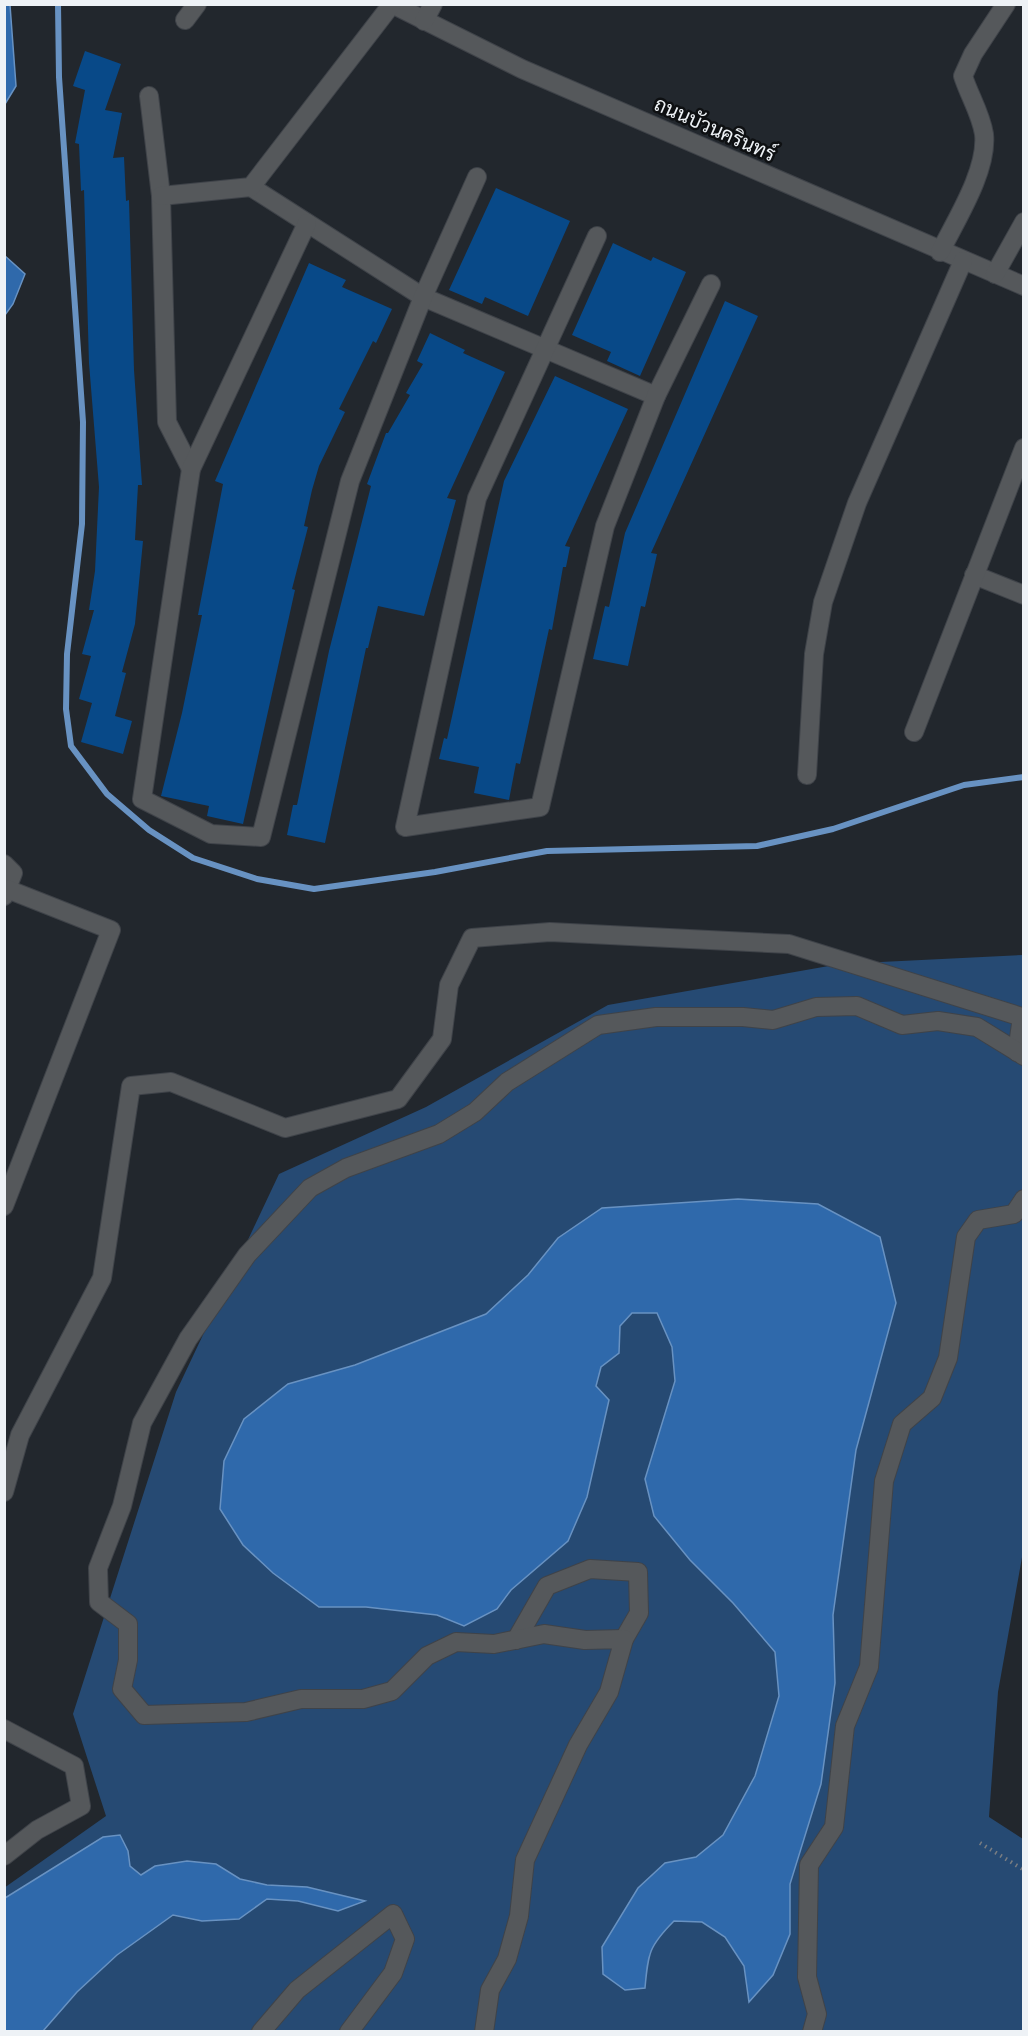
<svg xmlns="http://www.w3.org/2000/svg" width="1028" height="2036" font-family="'Sofia Sans Condensed',Sarabun,sans-serif">
	<rect width="100%" height="100%" fill="#22272d"/>
	<polygon fill="#264a73" points="1023,955 1024,1546 998,1692 989,1817 1023,1839 1023,2031 5,2031 4,1888 106,1816 73,1714 176,1392 279,1174 426,1107 608,1005 840,964"/>
	<g fill="#2f69ab" stroke="#6892c2" stroke-width="1.5">
		<polygon points="5,4 10,5 16,86 5,104"/>
		<polygon points="4,255 25,274 13,304 5,315"/>
		<path d="M738 1199 818 1204 880 1237 896 1303 856 1450 833 1615 835 1683 821 1784 790 1884V1934L773 1975 749 2002 744 1966 725 1937 702 1922 674 1921C649 1946 648 1953 645 1988L625 1990 603 1974 602 1947 638 1888 665 1863 696 1857 723 1835 755 1776 779 1696 775 1652 733 1603 690 1560 654 1516 645 1479 675 1381 672 1347 657 1313H632L620 1326 619 1353 601 1367 596 1386 609 1400 587 1497 568 1541 511 1590 497 1609 464 1626 437 1615 366 1607H319L273 1573 243 1545 220 1509 224 1461 244 1419 288 1384 355 1365 486 1314 528 1275 558 1238 602 1208Z"/>
		<polygon points="120,1835 128,1851 130,1866 141,1875 155,1866 187,1861 216,1864 240,1879 267,1885 307,1887 365,1901 338,1911 298,1901 267,1899 239,1919 202,1921 173,1915 117,1955 77,1992 43,2031 5,2031 5,1898 103,1837"/>
	</g>
	<g fill="none" stroke-linecap="round" stroke-linejoin="round">
		<polyline stroke="#6892c2" stroke-width="6" points="58,4 59,77 83,422 82,524 67,654 66,709 71,746 107,794 149,830 193,858 257,879 314,889 435,872 547,851 757,846 833,829 964,785 1024,777"/>
	</g>
	<g fill="#084988">
		<polygon points="85,51 121,64 105,110 122,113 113,158 124,157 126,201 129,200 134,370 142,485 138,485 135,540 143,541 135,624 122,672 126,673 115,716 132,721 123,754 81,742 92,703 79,699 91,656 82,654 94,610 89,610 95,571 99,487 89,363 84,190 81,191 79,144 75,143 85,90 73,86"/>
		<polygon points="496,188 570,221 528,316 485,297 482,304 449,290"/>
		<polygon points="613,243 651,261 653,257 686,272 640,376 607,361 611,352 572,335"/>
		<polygon points="309,263 346,280 342,287 392,309 376,343 373,341 339,409 345,412 319,466 312,490 304,526 308,527 292,589 295,590 243,824 207,816 209,806 161,796 182,713 202,615 198,615 223,484 215,481"/>
		<polygon points="725,301 758,316 651,553 657,554 645,607 641,606 628,666 593,659 605,606 609,607 625,533"/>
		<polygon points="430,333 465,350 463,353 505,372 447,498 456,500 424,616 378,606 368,648 366,648 325,843 287,835 293,805 297,805 329,651 371,486 367,484 386,433 388,433 410,395 406,393 423,364 417,361"/>
		<polygon points="555,376 628,409 565,546 570,547 566,567 563,567 552,630 549,629 520,764 516,763 509,800 474,793 479,767 439,759 444,738 447,739 504,481"/>
	</g>
	<g fill="none" stroke-linecap="round" stroke-linejoin="round">
		<defs>
			<g id="minor">
				<polyline points="392,4 522,69 1024,286"/>
				<polyline points="185,20 197,4"/>
				<polyline points="424,21 433,4"/>
				<polyline points="149,96 161,196 167,422 191,469"/>
				<polyline points="251,187 423,297 656,396"/>
				<polyline points="161,196 251,187 392,4"/>
				<polyline points="307,223 191,469 142,799 211,834 261,837 350,481 423,297 477,177"/>
				<polyline points="597,236 477,498 405,827 540,807 605,526 656,396 711,284"/>
				<path d="M940 252C956 220 988 170 984 134 981 114 969 95 963 76L973 54 1006 4"/>
				<polyline points="995,274 1024,222"/>
				<polyline points="974,575 1024,595"/>
				<polyline points="914,732 1024,448"/>
				<polyline points="807,775 814,654 823,602 857,503 963,261"/>
				<polyline points="4,864 13,873 4,896"/>
				<polyline points="4,1206 111,930 7,889"/>
				<polyline points="4,1492 20,1435 102,1278 131,1086 171,1082 285,1128 398,1099 442,1039 449,985 472,938 550,932 789,944 1022,1017 1017,1052"/>
				<polyline points="516,1640 547,1586 590,1569 638,1572 639,1613 624,1639"/>
				<polyline points="4,1729 74,1766 81,1806 37,1830 4,1856"/>
				<polyline points="261,2032 297,1990 393,1914 405,1939 393,1973 349,2032"/>
				<polyline points="484,2032 490,1990 507,1959 519,1916 525,1860 578,1745 609,1692 624,1639 585,1640 544,1634 494,1644 456,1642 427,1656 392,1691 363,1699 301,1699 246,1712 144,1715 122,1689 128,1660 128,1624 99,1602 98,1568 122,1506 142,1423 188,1339 247,1255 310,1188 346,1168 439,1134 475,1112 507,1082 598,1025 656,1017 743,1017 773,1020 816,1007 857,1006 902,1025 938,1021 977,1027 1024,1056"/>
				<polyline points="812,2032 817,2014 807,1977 809,1865 834,1827 845,1726 869,1667 884,1481 902,1424 932,1398 948,1358 966,1237 978,1220 1014,1214 1024,1199"/>
			</g>
		</defs>
		<use href="#minor" stroke="#3f4349" stroke-width="20"/>
		<polyline stroke="#797d82" stroke-width="4" stroke-dasharray="1.5 4.5" stroke-linecap="butt" points="980,1843 1024,1870"/>
		<use href="#minor" stroke="#55585b" stroke-width="18"/>
	</g>
	<g text-anchor="middle" stroke-width="5" stroke-linejoin="round" paint-order="stroke">
		<g font-size="20" fill="#eef2f6" stroke="#0e1012">
			<text transform="translate(715 129) rotate(24)" y="7">ถนนบัวนครินทร์</text>
		</g>
	</g>
	<rect width="1028" height="2036" fill="none" stroke="#eef2f6" stroke-width="12"/>
</svg>
